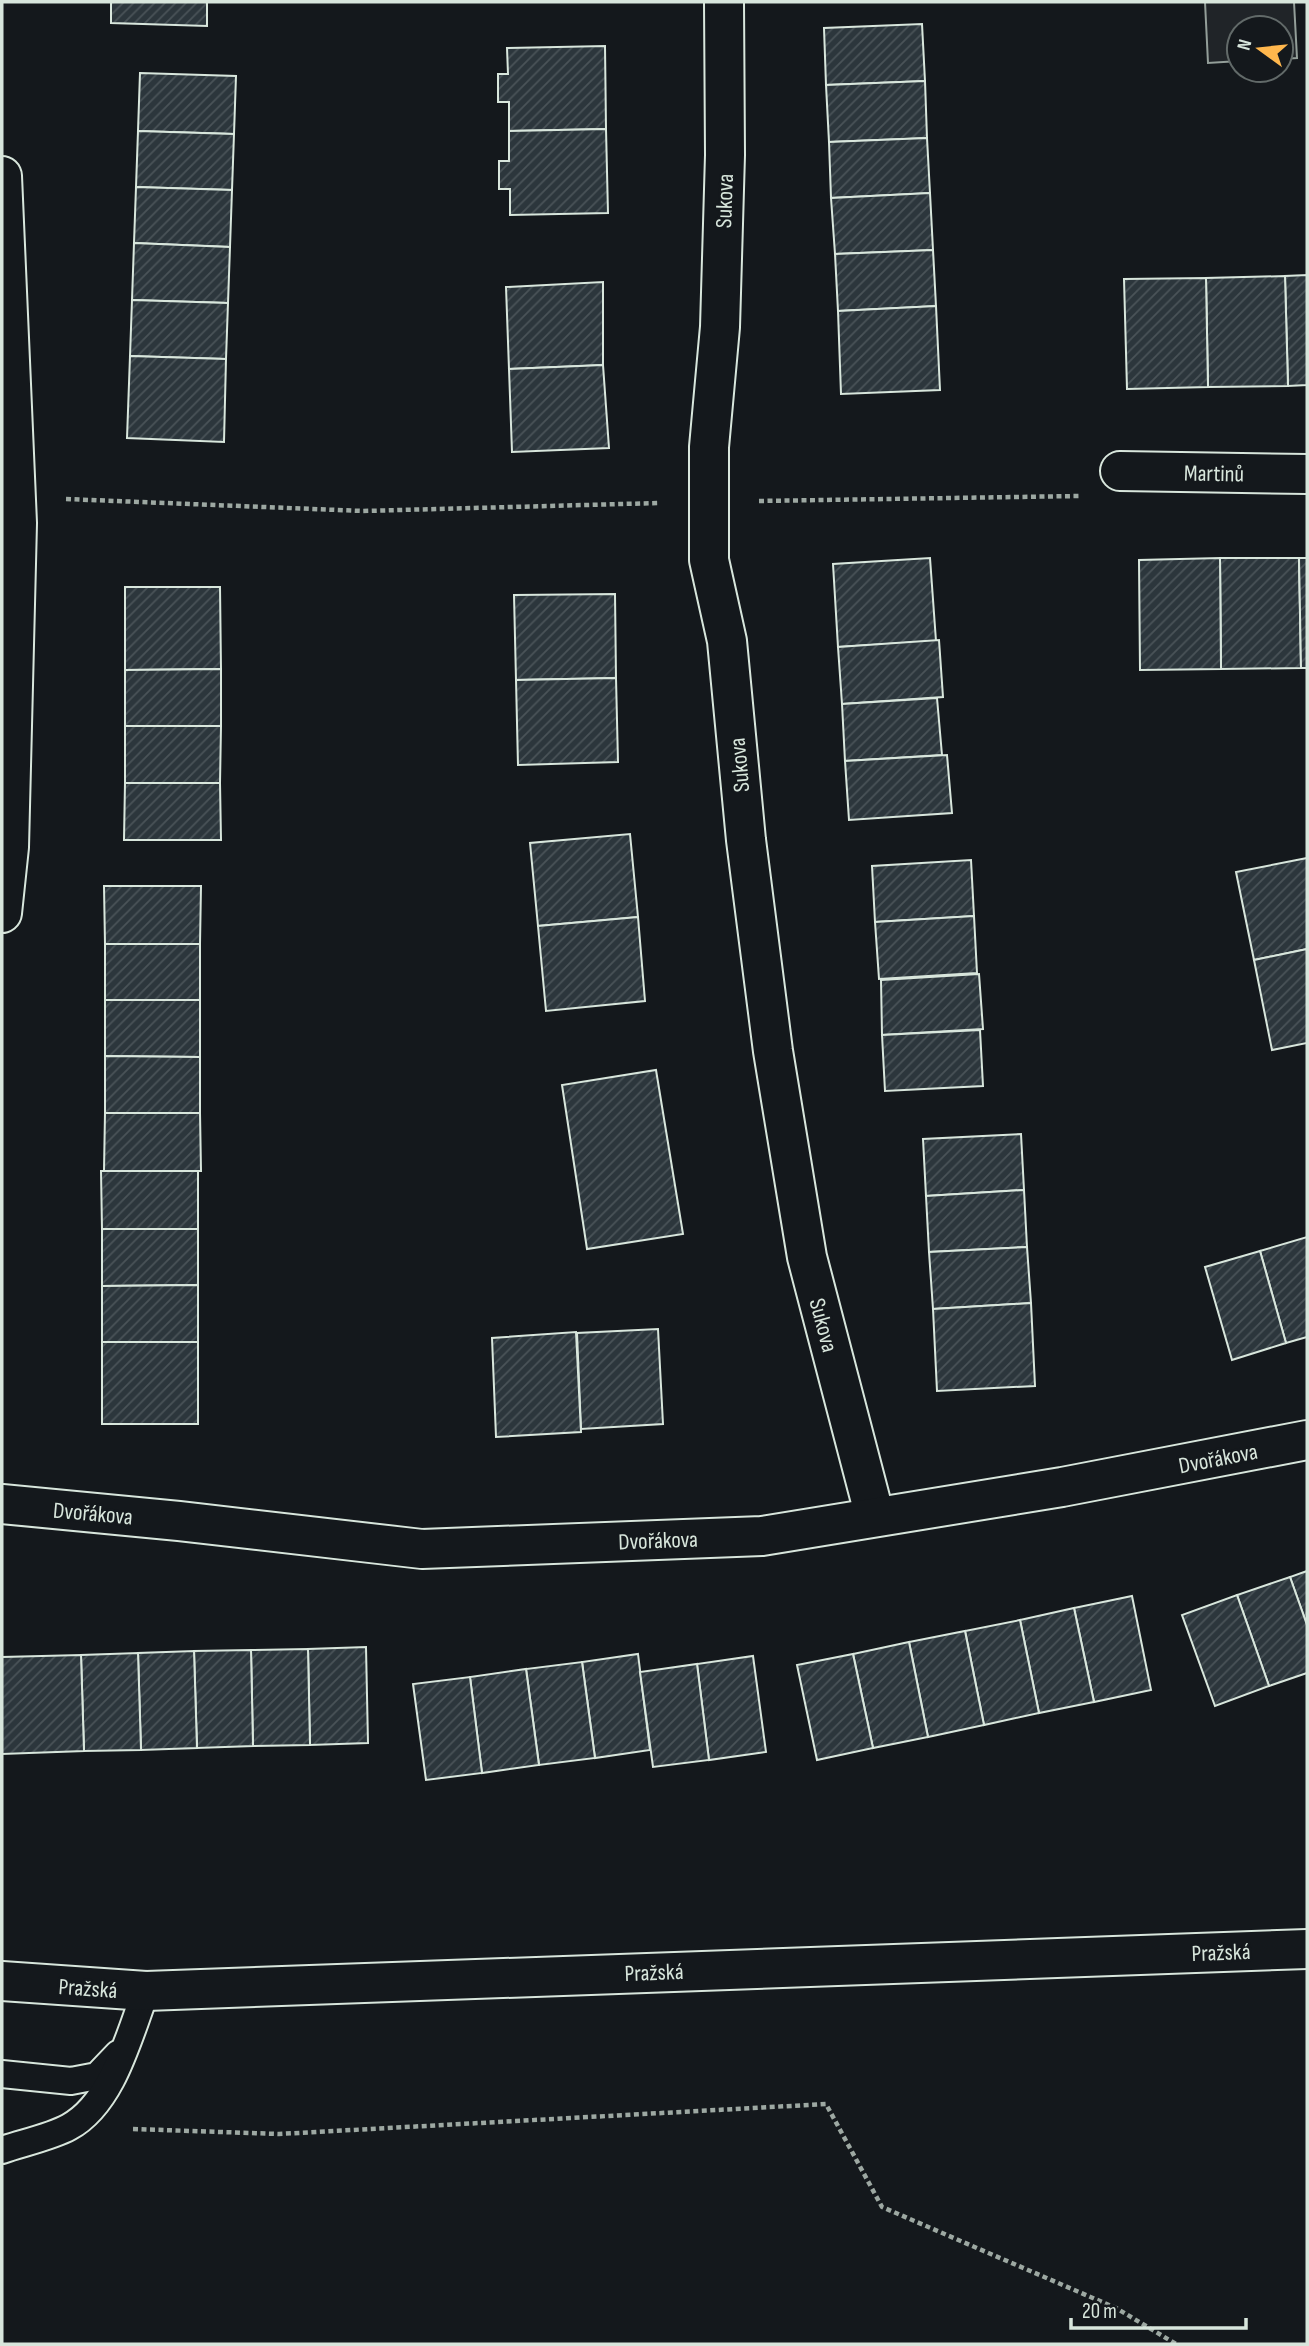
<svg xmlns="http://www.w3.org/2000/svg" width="1309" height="2346" font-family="'Sofia Sans Condensed',sans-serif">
	<defs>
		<pattern id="building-hatch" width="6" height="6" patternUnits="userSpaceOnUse" patternTransform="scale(1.75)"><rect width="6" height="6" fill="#2c363c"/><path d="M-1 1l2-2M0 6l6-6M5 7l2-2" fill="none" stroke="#4a5358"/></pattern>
	</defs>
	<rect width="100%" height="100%" fill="#14181c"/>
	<polygon fill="#202428" stroke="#939e99" stroke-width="2" points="1205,2 1294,2 1297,58 1281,59 1281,28 1239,28 1239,61 1208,63"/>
	<g fill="url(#building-hatch)" stroke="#d8e6dc" stroke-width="2">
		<polygon points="111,2 207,2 207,26 111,23"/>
		<polygon points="922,24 925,81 826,85 824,28"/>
		<polygon points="605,46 606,129 509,131 509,102 498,102 498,74 508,74 507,48"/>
		<polygon points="140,73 236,76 234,134 138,131"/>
		<polygon points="925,81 927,138 829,142 826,85"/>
		<polygon points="606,129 608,213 510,215 510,189 499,189 499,161 509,161 509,131"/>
		<polygon points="138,131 234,134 232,190 136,187"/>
		<polygon points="927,138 930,193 831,198 829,142"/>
		<polygon points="136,187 232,190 230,247 134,243"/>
		<polygon points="930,193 933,250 835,254 831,198"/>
		<polygon points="134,243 230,247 228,303 132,300"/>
		<polygon points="933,250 936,306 838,311 835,254"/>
		<polygon points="1307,275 1307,385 1288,386 1285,276"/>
		<polygon points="1285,276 1288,386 1208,387 1206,278"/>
		<polygon points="1206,278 1208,387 1127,389 1124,279"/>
		<polygon points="603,282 603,365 509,369 506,287"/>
		<polygon points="132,300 228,303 226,359 130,356"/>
		<polygon points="936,306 940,390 841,394 838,311"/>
		<polygon points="130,356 226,359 224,442 127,438"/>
		<polygon points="603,365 609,448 512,452 509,369"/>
		<polygon points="930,558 936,641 838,647 833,564"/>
		<polygon points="1220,558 1299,558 1301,668 1221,669"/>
		<polygon points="1220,558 1221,669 1140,670 1139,560"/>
		<polygon points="1299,558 1307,558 1307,668 1301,668"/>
		<polygon points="125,587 220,587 221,669 125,670"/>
		<polygon points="615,594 616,678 516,680 514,595"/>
		<polygon points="939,640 943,697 842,704 838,647"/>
		<polygon points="221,669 221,726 125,726 125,670"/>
		<polygon points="616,678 618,762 518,765 516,680"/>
		<polygon points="937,698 942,755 845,761 842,704"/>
		<polygon points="125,726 221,726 220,783 125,783"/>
		<polygon points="947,755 952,813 849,820 845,761"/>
		<polygon points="125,783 220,783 221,840 124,840"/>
		<polygon points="630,834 638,917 538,926 530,843"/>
		<polygon points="1307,858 1307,949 1254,960 1236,872"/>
		<polygon points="971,860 974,916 875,922 872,866"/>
		<polygon points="104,886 201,886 200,944 105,944"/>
		<polygon points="974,916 977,973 879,979 875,922"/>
		<polygon points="638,917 645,1001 546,1011 538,926"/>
		<rect x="105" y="944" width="95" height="56"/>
		<polygon points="1307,949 1307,1043 1272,1050 1254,960"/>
		<polygon points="979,974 983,1029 882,1035 881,980"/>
		<polygon points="105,1000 200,1000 200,1057 105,1056"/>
		<polygon points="980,1030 983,1086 885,1091 882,1035"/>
		<polygon points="105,1056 200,1057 200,1113 105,1113"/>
		<polygon points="656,1070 683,1234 587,1249 562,1085"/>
		<polygon points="105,1113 200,1113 201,1171 104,1171"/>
		<polygon points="1021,1134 1024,1190 926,1196 923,1139"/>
		<polygon points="101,1171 198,1171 198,1229 102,1229"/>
		<polygon points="1024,1190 1027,1247 929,1252 926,1196"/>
		<polygon points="102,1229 198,1229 198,1285 102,1286"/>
		<polygon points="1307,1237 1307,1337 1286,1343 1260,1251"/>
		<polygon points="1027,1247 1031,1303 933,1309 929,1252"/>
		<polygon points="1260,1251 1286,1343 1232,1360 1205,1267"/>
		<polygon points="198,1285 198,1342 102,1342 102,1286"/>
		<polygon points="1031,1303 1035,1386 937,1391 933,1309"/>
		<polygon points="658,1329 663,1424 581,1429 577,1333"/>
		<polygon points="576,1332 581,1432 496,1437 492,1338"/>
		<rect x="102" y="1342" width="96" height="82"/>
		<polygon points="1307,1571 1307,1625 1290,1577"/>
		<polygon points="1290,1577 1307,1625 1307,1673 1269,1686 1237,1595"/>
		<polygon points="1237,1595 1269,1686 1215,1706 1182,1615"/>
		<polygon points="1132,1596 1151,1690 1094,1702 1074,1608"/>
		<polygon points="1074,1608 1094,1702 1039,1713 1020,1620"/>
		<polygon points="1020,1620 1039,1713 984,1725 965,1631"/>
		<polygon points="965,1631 984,1725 928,1737 909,1642"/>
		<polygon points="909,1642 928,1737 873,1748 853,1654"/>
		<polygon points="366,1647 368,1743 310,1745 308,1649"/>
		<polygon points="308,1649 310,1745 253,1746 251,1650"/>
		<polygon points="251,1650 253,1746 197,1748 194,1651"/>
		<polygon points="194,1651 197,1748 141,1750 138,1653"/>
		<polygon points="138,1653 141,1750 84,1751 81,1655"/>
		<polygon points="638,1654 650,1750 595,1758 582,1662"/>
		<polygon points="853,1654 873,1748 817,1760 797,1665"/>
		<polygon points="81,1655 84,1751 2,1754 2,1657"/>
		<polygon points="753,1656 766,1752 709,1760 697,1664"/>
		<polygon points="582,1662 595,1758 539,1765 526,1669"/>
		<polygon points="697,1664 709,1760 653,1767 640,1672"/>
		<polygon points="526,1669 539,1765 482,1773 470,1677"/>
		<polygon points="470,1677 482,1773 426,1780 413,1684"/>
	</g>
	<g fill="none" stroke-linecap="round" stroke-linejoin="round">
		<defs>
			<g id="lane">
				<polyline points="2,2074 71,2081 97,2076 118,2054"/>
				<path d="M2 2150C22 2143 51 2137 69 2127 113 2103 129 2035 146 1991"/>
			</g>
			<g id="street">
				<polyline points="724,2 725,155 720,327 709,447 709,560 727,641 746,840 773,1051 807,1257 875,1517"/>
				<polyline points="2,176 17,523 9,847 2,913"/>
				<polyline points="1120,471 1307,474"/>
				<polyline points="2,1504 179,1521 422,1549 762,1536 1062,1487 1307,1440"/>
			</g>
			<polyline id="secondary" points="2,1981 146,1991 1307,1949"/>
		</defs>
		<use href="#lane" stroke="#d8e6dc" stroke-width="30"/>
		<use href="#street" stroke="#d8e6dc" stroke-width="42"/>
		<use href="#secondary" stroke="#d8e6dc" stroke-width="42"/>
		<g stroke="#9da8a2" stroke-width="4.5" stroke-dasharray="5 3.5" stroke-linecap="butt">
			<polyline points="66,499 363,511 659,503"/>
			<polyline points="759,501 1079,496"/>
			<polyline points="133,2129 279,2134 826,2104 882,2207 1116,2308 1176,2344"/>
		</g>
		<use href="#lane" stroke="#14181c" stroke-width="26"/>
		<use href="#street" stroke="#14181c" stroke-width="38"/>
		<use href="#secondary" stroke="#14181c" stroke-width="38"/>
	</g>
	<g text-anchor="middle" stroke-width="5" stroke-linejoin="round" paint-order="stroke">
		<g font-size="23" fill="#d8e6dc" stroke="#14181c">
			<text transform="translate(724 201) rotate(-88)" y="8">Sukova</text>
			<text transform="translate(1214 473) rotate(1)" y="8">Martinů</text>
			<text transform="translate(739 765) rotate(-95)" y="8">Sukova</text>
			<text transform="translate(824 1325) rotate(75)" y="8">Sukova</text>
			<text transform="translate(1218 1458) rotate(-11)" y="8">Dvořákova</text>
			<text transform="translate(93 1513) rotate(5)" y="8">Dvořákova</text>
			<text transform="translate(658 1540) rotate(-2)" y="8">Dvořákova</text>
			<text transform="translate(1221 1952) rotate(-2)" y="8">Pražská</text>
			<text transform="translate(654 1972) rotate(-2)" y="8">Pražská</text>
			<text transform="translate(88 1988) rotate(4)" y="8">Pražská</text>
		</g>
	</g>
	<rect width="1309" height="2346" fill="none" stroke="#d8e6dc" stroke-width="7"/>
	<g transform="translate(1260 49) rotate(285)"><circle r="33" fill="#14181c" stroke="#626a69" stroke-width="2"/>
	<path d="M0-5L12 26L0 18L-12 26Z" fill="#ffb74d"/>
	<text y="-10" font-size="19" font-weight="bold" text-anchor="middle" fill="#d8e6dc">N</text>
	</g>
	<path d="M1071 2318v10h175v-10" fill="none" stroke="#d8e6dc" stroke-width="3.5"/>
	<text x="1082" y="2318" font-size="21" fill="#d8e6dc" stroke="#14181c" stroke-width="5" paint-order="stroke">20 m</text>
</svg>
